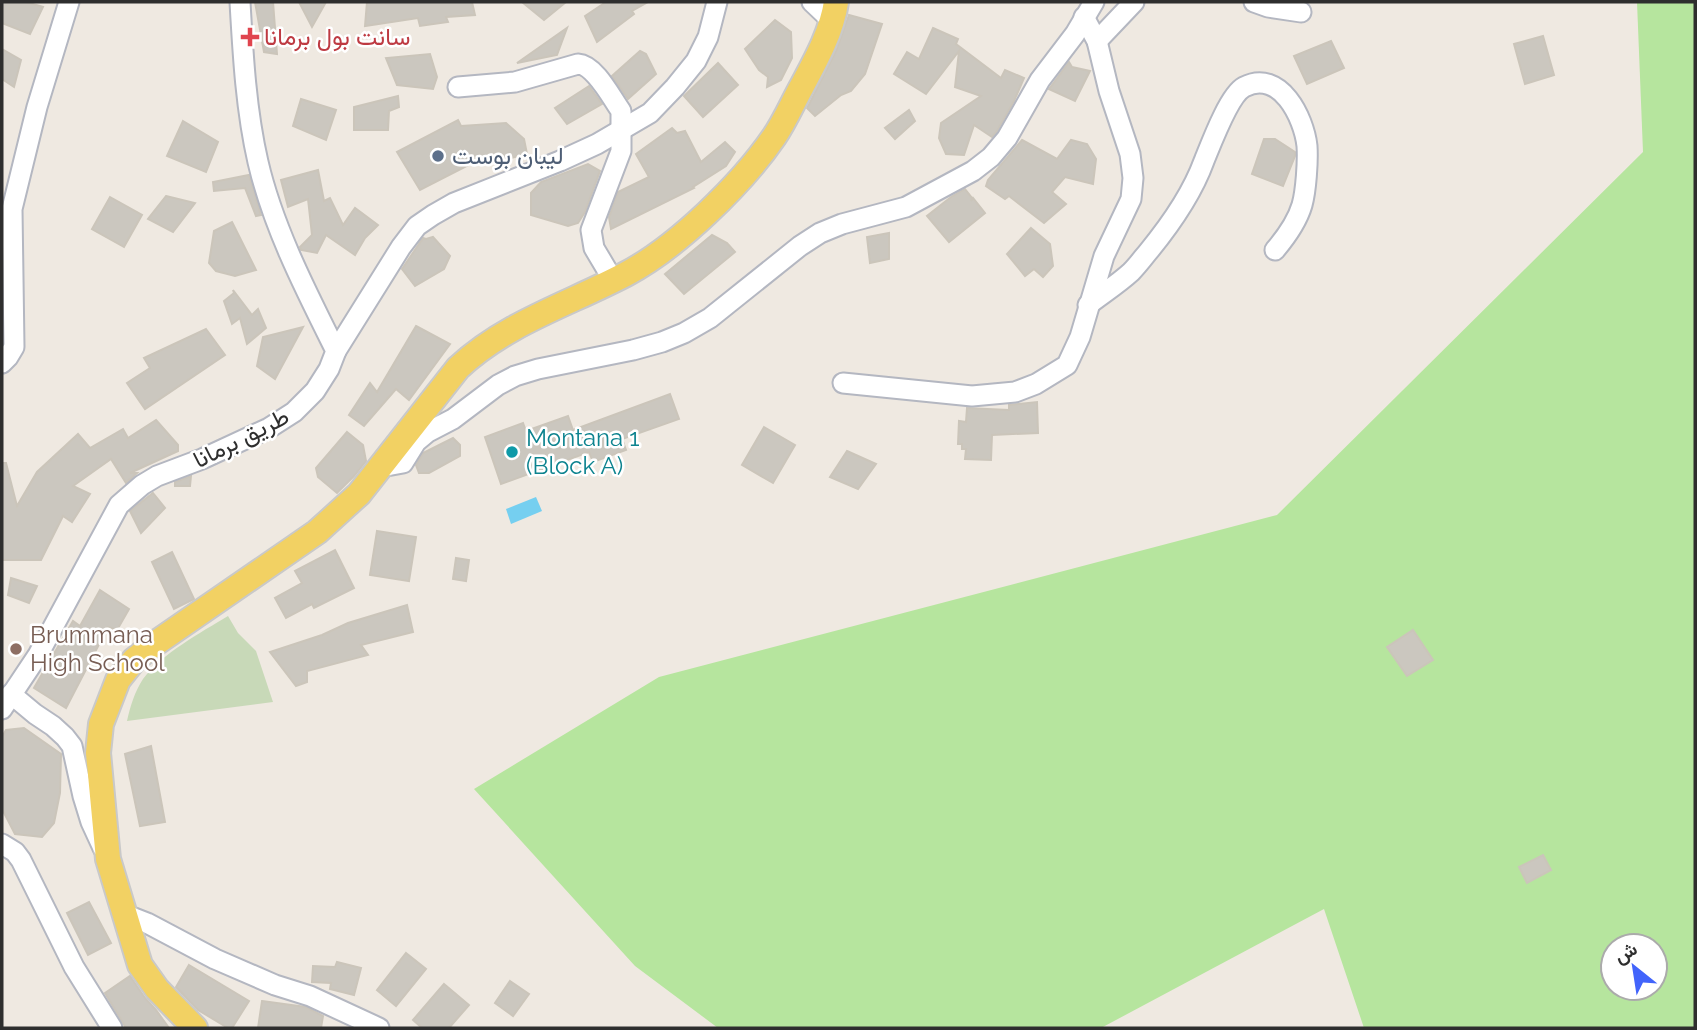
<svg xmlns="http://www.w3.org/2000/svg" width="1697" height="1030" font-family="Raleway,Vazirmatn,sans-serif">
	<rect width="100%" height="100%" fill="#efe9e1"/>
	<path fill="#b6e59e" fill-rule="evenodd" d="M1637 2H1695V1028H1364L1324 909 1101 1028H718L635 966 474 789 659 677 1277 515 1643 152ZM1613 946H1655V988H1613Z"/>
	<path fill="#c8d9b8" d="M228 616 238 633 256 651 273 702 127 721C130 707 135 691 143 679 163 653 200 633 228 616Z"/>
	<polygon fill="#75cff0" points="536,497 542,511 511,524 506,509"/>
	<g fill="#cbc7bf" stroke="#cbc5ba" stroke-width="2">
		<polygon points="2,2 26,2 43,7 30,34 2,23"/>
		<polygon points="255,2 273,2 277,54 264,52"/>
		<polygon points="299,2 326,2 312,27"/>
		<polygon points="367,2 472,2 475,15 446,17 448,22 420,26 418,18 365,26"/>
		<polygon points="522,2 566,2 544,20"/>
		<polygon points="606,2 648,2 632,11 634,14 597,42 585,16"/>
		<polygon points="849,15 882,24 865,74 851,91 841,95 815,116 807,108 836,51"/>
		<polygon points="775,20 791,32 792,58 781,80 767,87 768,77 759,70 745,49"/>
		<polygon points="567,28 557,55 517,63"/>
		<polygon points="933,28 958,39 956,44 1001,78 1005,70 1024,78 1014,101 997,131 992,137 974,125 964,155 946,154 939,138 941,123 981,96 955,87 959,51 926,94 894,74 907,52 919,59"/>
		<polygon points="1543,36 1554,75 1525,84 1514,44"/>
		<polygon points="1331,41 1344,68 1307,84 1294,56"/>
		<polygon points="2,49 21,60 14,87 2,79"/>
		<polygon points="640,51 646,54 656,74 628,99 612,76"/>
		<polygon points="430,54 437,77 433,89 397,85 386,58"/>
		<polygon points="1069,62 1072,67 1090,71 1075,101 1049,89"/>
		<polygon points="718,63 738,85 703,117 684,96"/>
		<polygon points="589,86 602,104 567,124 555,108"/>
		<polygon points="398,96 399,107 389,111 388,130 354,130 354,107"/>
		<polygon points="301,99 336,110 326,140 293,126"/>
		<polygon points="909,110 915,121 895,139 885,128"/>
		<polygon points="458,120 461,126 506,123 524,139 527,154 490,163 488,155 420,190 397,152"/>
		<polygon points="183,121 218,142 206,172 167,156"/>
		<polygon points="672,128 677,133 685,131 701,162 725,142 735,152 726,166 693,187 694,188 611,229 609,217 618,192 649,177 636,154"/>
		<polygon points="1264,139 1275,139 1295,152 1295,156 1283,186 1252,174"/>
		<polygon points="1022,140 1057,159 1071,140 1087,144 1096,159 1093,184 1065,177 1052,192 1066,204 1044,223 1009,196 1005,199 986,186 988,180"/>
		<polygon points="588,164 600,171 585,212 578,223 568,226 531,215 531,193 541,182"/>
		<polygon points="318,170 324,201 330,198 343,225 355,208 378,225 365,238 355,255 326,235 317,253 301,250 300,247 312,235 308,199 288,207 281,180"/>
		<polygon points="249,175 261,215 256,216 245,188 214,191 213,182"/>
		<polygon points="965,189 972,198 971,201 973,198 985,213 949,242 927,216 951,197"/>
		<polygon points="166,196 195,203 173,232 148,219"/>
		<polygon points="110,197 142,215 124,247 92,229"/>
		<polygon points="232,222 256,270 235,276 216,271 209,263 214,231"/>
		<polygon points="1031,228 1050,244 1053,266 1043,277 1034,269 1025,276 1007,254"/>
		<polygon points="889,233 889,259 870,263 867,237"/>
		<polygon points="712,235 727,243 735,252 684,294 665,274"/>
		<polygon points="433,237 450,256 444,269 415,286 402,269 423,238 426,239"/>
		<polygon points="233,290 252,315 258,309 266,328 247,344 240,318 232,324 224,301 234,293"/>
		<polygon points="416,326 450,344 409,400 396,389 364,426 349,415 370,383 377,392"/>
		<polygon points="303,327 275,379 257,366 263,337"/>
		<polygon points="206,329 225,355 145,409 127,383 150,368 144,358"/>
		<polygon points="670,394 679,419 622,439 626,450 593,462 589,452 501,484 485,437 523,423 526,431 568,416 573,430"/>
		<polygon points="1037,402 1038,433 992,435 991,460 965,459 966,449 962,449 962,444 958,444 959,421 966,422 967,408 1009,410 1009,405"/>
		<polygon points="156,420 178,445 178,451 130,473 137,473 126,483 111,459 73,486 90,494 72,522 63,516 41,560 2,560 2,463 6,463 17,506 37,472 78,434 90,448 123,429 128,438"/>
		<polygon points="764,427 795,445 773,483 742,465"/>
		<polygon points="347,432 363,445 366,461 354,476 337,493 318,477 316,468"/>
		<polygon points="453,438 460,445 460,456 429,473 419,473 416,465 423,453"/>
		<polygon points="847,451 876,464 858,489 830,477"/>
		<polygon points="191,476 190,486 175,486 175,482"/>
		<polygon points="153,493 165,508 141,533 130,511"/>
		<polygon points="377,531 416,537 409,581 370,575"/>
		<polygon points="335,550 354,588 314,608 312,604 286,618 275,598 302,583 295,571"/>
		<polygon points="172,552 194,599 174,609 152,562"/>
		<polygon points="456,558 469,560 466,581 453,579"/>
		<polygon points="11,578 37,586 29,603 8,595"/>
		<polygon points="100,590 129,609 117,630 108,627 66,708 34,688 73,621 80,626"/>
		<polygon points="407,605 413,632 361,645 368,655 307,671 307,682 296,686 270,652 322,635 348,623"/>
		<polygon points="1413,630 1433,660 1407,676 1387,647"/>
		<polygon points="24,728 61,754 60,793 54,823 42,837 15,834 2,809 2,737 6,730"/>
		<polygon points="151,746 165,822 140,826 125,754"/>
		<polygon points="1543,855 1551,870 1527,883 1519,867"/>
		<polygon points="89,902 111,943 88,955 67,913"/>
		<polygon points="406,953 426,969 396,1006 377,990"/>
		<polygon points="337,962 361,968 354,995 330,989 331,983 312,982 313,966 335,967"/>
		<polygon points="189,965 249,1001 232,1028 228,1028 198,1010 176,987"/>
		<polygon points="130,976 145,998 156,1010 169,1028 126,1028 105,993"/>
		<polygon points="510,981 529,994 513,1016 495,1003"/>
		<polygon points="444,984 469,1005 449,1028 422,1028 413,1020"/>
		<polygon points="262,1001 306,1007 323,1016 321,1028 258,1028"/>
	</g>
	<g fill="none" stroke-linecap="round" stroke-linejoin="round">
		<defs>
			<g id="minor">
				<polyline points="812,2 832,21"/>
				<polyline points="1254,2 1268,7 1301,12"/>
				<polyline points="1097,41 1134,2"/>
				<path d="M458 87 515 82 578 64C595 65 611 97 621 111V151L591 230 594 248 613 280"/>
				<path d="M1088 305C1102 294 1118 284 1131 272 1137 266 1143 258 1148 252 1171 224 1192 194 1204 161 1211 144 1229 95 1244 87 1280 68 1304 118 1307 146 1308 161 1306 191 1302 205 1297 222 1286 237 1275 250"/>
				<polyline points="336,351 401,247 417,226 433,215 454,203 560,161 597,144 650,113 675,87 696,61 708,37 717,2"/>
				<polyline points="2,363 8,357 14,347 12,209 37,107 69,2"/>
				<polyline points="843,383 972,396 1015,392 1036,384 1067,365 1080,337 1104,256 1131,199 1133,178 1130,154 1109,91 1097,41 1084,17"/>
				<polyline points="381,467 403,463 416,442 428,432 453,419 498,385 515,376 538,369 633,350 662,342 684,333 710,318 800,246 820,233 842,224 906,207 973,171 991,157 1007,138 1040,80 1075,34 1094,2"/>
				<polyline points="11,694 35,714 53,726 65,737 72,746 83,796 91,822 103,848"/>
				<path d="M2 709 38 655 119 505 142 485 157 476 202 459 269 428 294 412 315 391 329 369 336 351C306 291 273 227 258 162 246 110 243 55 240 2"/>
				<polyline points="2,844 15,852 21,860 74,967 112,1028"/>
				<polyline points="124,914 147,923 215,959 275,985 310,996 379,1028"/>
			</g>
			<path id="major" d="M195 1028 157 989 140 965 108 859 98 753 101 724 118 680 134 660 153 645 317 532 359 494 458 368C506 323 569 304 626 274 677 247 741 185 774 137 785 121 793 102 802 86 816 60 832 31 836 2"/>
		</defs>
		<use href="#minor" stroke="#b4b7c1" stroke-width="23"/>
		<use href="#major" stroke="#c9c9c9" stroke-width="28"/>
		<use href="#minor" stroke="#fff" stroke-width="19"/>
		<use href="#major" stroke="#f2d163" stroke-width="24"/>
	</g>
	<path fill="#e0444e" stroke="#fff" stroke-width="2.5" d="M246.5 26.5h7v7h7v7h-7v7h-7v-7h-7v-7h7z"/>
	<circle fill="#5c6f8a" stroke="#fff" stroke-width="2.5" cx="438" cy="156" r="7"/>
	<circle fill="#0f9aa8" stroke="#fff" stroke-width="2.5" cx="512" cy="452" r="7"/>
	<circle fill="#8d6e63" stroke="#fff" stroke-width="2.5" cx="16" cy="649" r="7"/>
	<g text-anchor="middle" stroke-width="5" stroke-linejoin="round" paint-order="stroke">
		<g font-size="24" fill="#be3a42" stroke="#fff" text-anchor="start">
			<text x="264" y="45">سانت بول برمانا</text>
		</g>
		<g font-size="24" fill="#4e5e75" stroke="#fff" text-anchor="start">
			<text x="452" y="164">ليبان بوست</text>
		</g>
		<g font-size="24" fill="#2e2e2e" stroke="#fff">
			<text transform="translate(241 438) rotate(-27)" y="8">طريق برمانا</text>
		</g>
		<g font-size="24" fill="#0d838f" stroke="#fff" text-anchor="start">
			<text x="526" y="446">Montana 1<tspan x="526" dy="28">(Block A)</tspan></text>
		</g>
		<g font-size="24" fill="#785e54" stroke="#fff" text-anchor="start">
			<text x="30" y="643">Brummana<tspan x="30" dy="28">High School</tspan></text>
		</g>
	</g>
	<rect width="1697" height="1030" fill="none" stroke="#2e2e2e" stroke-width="7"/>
	<g transform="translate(1634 967) rotate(330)"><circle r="33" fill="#ffffff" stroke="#ababab" stroke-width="2"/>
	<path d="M0-5L12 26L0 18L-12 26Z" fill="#4264fb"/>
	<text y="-10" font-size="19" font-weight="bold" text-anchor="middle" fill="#2e2e2e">ش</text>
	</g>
</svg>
